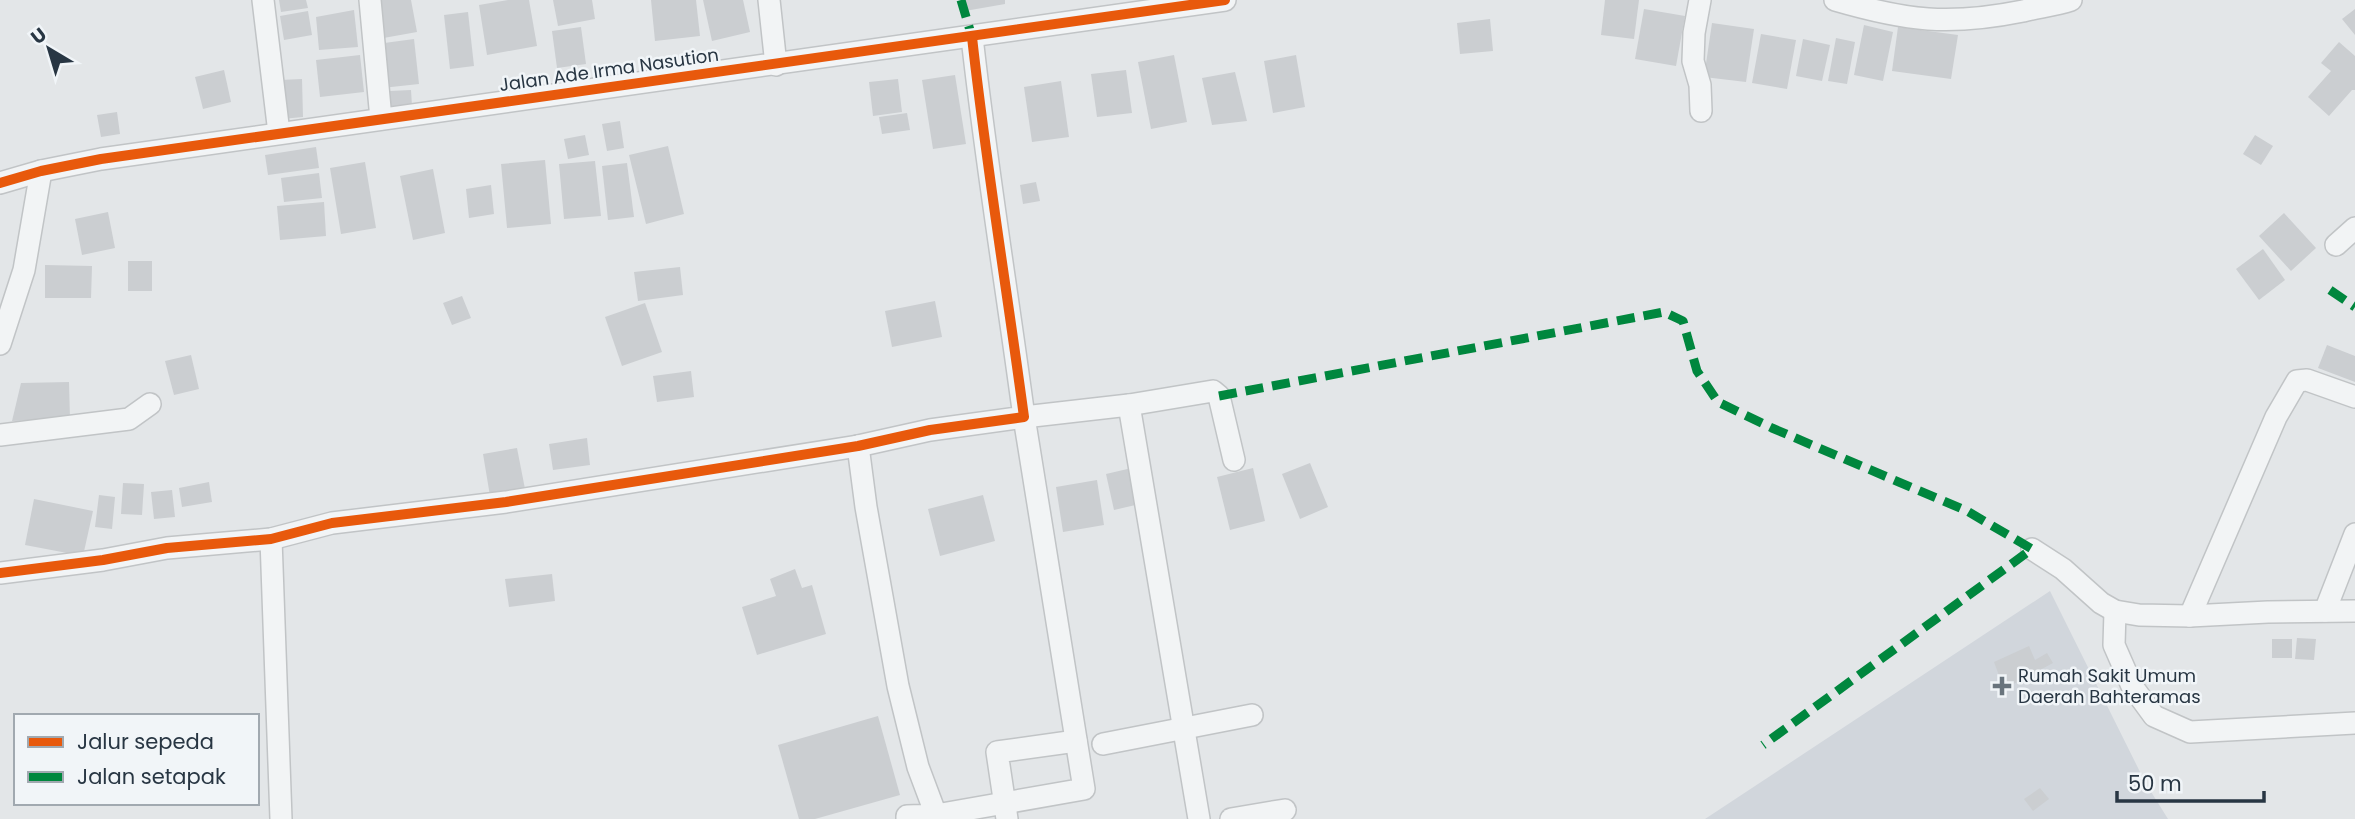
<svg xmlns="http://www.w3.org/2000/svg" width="2355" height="819" font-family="Poppins,sans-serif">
	<rect width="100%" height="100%" fill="#e3e6e8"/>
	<polygon fill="#d1d6dc" points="2050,591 2145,782 2168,819 1705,819"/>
	<g fill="#cbced1">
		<polygon points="279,0 306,0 308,8 281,12"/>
		<polygon points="377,0 411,0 417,32 378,39"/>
		<polygon points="508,0 529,0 537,46 487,55 479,5"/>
		<polygon points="553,0 592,0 595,19 558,26"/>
		<polygon points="651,0 696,0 700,36 655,41"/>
		<polygon points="703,0 743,0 750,32 712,41"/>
		<polygon points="964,0 1005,0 1005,4 965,11"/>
		<polygon points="1605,0 1639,0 1634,39 1601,35"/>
		<polygon points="1644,9 1685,16 1676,66 1635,59"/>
		<polygon points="2355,9 2355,35 2342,19"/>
		<polygon points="354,10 358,47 319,50 316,17"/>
		<polygon points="308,11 312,35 284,40 280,16"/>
		<polygon points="468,12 474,66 450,69 444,15"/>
		<polygon points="1490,19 1493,51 1460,54 1457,23"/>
		<polygon points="1712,23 1754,29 1746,82 1704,77"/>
		<polygon points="1864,25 1893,32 1883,81 1854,75"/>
		<polygon points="581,27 586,64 557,68 552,31"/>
		<polygon points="1898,27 1958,35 1951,79 1892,71"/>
		<polygon points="1761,34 1796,40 1787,89 1752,83"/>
		<polygon points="1836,38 1855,42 1847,84 1828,81"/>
		<polygon points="414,39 419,84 382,88 377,44"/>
		<polygon points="1803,39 1830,45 1822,81 1796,76"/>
		<polygon points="2339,42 2355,56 2355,90 2352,90 2329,116 2308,97 2331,71 2321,63"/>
		<polygon points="360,55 364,92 320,97 316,60"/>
		<polygon points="1174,55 1187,122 1151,129 1138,62"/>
		<polygon points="1296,55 1305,107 1273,113 1264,61"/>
		<polygon points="224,70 231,102 203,109 195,77"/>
		<polygon points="1126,70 1132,113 1097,117 1091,74"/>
		<polygon points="1235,72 1247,121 1212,125 1202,78"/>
		<polygon points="955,75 966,144 933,149 922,80"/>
		<polygon points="302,79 303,117 282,119 280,80"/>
		<polygon points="898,79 902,112 873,116 869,82"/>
		<polygon points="1061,81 1069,137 1032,142 1024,87"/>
		<polygon points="411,90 412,106 391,107 390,91"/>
		<polygon points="117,112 120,134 101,137 97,115"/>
		<polygon points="907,113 910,130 882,134 879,117"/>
		<polygon points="620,121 624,148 607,151 602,124"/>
		<polygon points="585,135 589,155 568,159 564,139"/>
		<polygon points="2255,135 2273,146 2261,165 2243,154"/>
		<polygon points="668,146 684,214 646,224 629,155"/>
		<polygon points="316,147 319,168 268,175 265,155"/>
		<polygon points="545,160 551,224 507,228 501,164"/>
		<polygon points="595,161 601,216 564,219 559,164"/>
		<polygon points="365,162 376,228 341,234 330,168"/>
		<polygon points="627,163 634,217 608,220 602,166"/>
		<polygon points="433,169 445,233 413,240 400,176"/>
		<polygon points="319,173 322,198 284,202 281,178"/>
		<polygon points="1036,182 1040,201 1023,204 1020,185"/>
		<polygon points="491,185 494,214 469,218 466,189"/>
		<polygon points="324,202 326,236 280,240 277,206"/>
		<polygon points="108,212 115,248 82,255 75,219"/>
		<polygon points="2284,213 2316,248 2291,271 2259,236"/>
		<polygon points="2263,249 2285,280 2259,300 2236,269"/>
		<rect x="128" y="261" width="24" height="30"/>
		<polygon points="45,265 92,266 91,298 45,298"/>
		<polygon points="680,267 683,295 638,301 634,272"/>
		<polygon points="462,296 471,318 452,325 443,303"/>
		<polygon points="935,301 942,337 892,347 885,311"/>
		<polygon points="645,303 662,352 622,366 605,317"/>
		<polygon points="2327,345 2355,356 2355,382 2318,368"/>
		<polygon points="191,355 199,389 174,395 165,361"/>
		<polygon points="691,371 694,397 657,402 653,376"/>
		<polygon points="69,382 70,419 12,421 21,383"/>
		<polygon points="587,438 590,465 553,470 549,444"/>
		<polygon points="517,448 525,489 490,496 483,454"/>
		<polygon points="1310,463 1328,507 1300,519 1282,474"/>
		<polygon points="1136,467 1144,503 1114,510 1106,474"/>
		<polygon points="1253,468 1265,521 1230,530 1217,477"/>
		<polygon points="1097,480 1104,525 1063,532 1056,487"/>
		<polygon points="209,482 212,502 182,507 179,488"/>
		<polygon points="123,483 144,484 142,515 121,514"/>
		<polygon points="172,490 175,517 154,519 151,492"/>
		<polygon points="99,495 115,497 112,529 95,527"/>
		<polygon points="983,495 995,541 940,556 928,509"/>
		<polygon points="34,499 93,511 83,556 25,545"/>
		<polygon points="795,569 802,588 812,585 826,634 757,655 742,607 776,596 770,579"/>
		<polygon points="552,574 555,601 509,607 505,579"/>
		<polygon points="2297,638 2316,639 2314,660 2295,659"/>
		<rect x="2272" y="639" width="20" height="19"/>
		<polygon points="2029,646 2035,660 2047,653 2053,663 2004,689 1994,662"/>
		<polygon points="878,716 900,795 815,819 799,819 778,745"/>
		<polygon points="2040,788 2049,799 2033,811 2024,799"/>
	</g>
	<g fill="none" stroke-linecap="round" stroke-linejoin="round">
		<defs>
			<g id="street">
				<polyline points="263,0 279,133"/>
				<polyline points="370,0 381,119"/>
				<polyline points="769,0 776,65"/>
				<polyline points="1700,0 1694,33 1693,61 1700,85 1701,111"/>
				<path d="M1835 0C1907 21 1949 26 2023 11 2039 7 2056 5 2071 0"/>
				<polyline points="0,183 41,171 101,159 1225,0"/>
				<polyline points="2336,245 2355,228"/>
				<polyline points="0,344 24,270 41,171"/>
				<polyline points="1129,405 1199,819"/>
				<polyline points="0,435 129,419 150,404"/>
				<polyline points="858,446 866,507 898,686 918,767 936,815 907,816 907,819"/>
				<polyline points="271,539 281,819"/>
				<polyline points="2032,549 2063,569 2101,603 2115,611 2139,615 2190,616 2268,612 2355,611"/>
				<path d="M0 573 103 560 167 548 271 539 332 523 506 502 858 446 930 430 1024 417C1007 290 986 164 972 37"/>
				<polyline points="2115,611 2114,645 2132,686 2154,716 2190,732 2355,723"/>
				<polyline points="2325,611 2355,534"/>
				<polyline points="2190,616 2276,417 2297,381 2307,380 2355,397"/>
				<polyline points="1103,744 1252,715"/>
				<polyline points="936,815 1084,789 1024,417 1129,405 1213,391 1219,396 1234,460"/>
				<polyline points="1007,819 997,752 1076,741"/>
				<polyline points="1231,819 1285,810"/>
			</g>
		</defs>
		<use href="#street" stroke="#c1c4c6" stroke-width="24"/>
		<use href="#street" stroke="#f2f4f5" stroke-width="21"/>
		<g stroke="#00873e" stroke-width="9" stroke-dasharray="18 9" stroke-linecap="butt">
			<polyline points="961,0 972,37"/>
			<polyline points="2330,290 2355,307"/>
			<polyline points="1219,396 1664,312 1683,321 1697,371 1718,402 1772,428 1967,511 2032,549 1763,745"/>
		</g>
		<defs>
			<g id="cycleway">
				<polyline points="0,183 41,171 101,159 1225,0"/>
				<path d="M0 573 103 560 167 548 271 539 332 523 506 502 858 446 930 430 1024 417C1007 290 986 164 972 37"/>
			</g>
		</defs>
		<use href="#cycleway" stroke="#f1f5f8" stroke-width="15"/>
		<use href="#cycleway" stroke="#e8590c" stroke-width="10"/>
	</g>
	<path fill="#69747d" stroke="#f1f5f8" stroke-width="2.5" d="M1998.5 675.5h7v7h7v7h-7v7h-7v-7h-7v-7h7z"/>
	<g text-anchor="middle" stroke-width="5" stroke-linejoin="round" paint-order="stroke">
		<g font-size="18" fill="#283643" stroke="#f1f5f8">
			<text transform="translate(609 70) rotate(-8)" y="6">Jalan Ade Irma Nasution</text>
		</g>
		<g font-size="18" fill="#283643" stroke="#f1f5f8" text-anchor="start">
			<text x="2018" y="682">Rumah Sakit Umum<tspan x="2018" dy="21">Daerah Bahteramas</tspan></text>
		</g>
	</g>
	<rect x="14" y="714" width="245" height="91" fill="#f1f5f8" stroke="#a1a9b0" stroke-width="2"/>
	<rect x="28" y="737" width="35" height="10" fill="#e8590c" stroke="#a1a9b0" stroke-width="2"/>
	<text x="77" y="749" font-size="21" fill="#283643">Jalur sepeda</text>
	<rect x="28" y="772" width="35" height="10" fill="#00873e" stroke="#a1a9b0" stroke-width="2"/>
	<text x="77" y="784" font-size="21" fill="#283643">Jalan setapak</text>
	<g transform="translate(49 49) rotate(322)" stroke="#f1f5f8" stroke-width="5" paint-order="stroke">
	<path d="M0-5L12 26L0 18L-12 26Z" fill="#283643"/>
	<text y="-10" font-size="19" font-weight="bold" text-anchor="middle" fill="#283643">U</text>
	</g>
	<path d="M2117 791v10h147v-10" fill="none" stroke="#283643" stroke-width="3.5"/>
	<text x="2128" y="791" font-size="21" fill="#283643" stroke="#f1f5f8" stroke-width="5" paint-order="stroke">50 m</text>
</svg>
